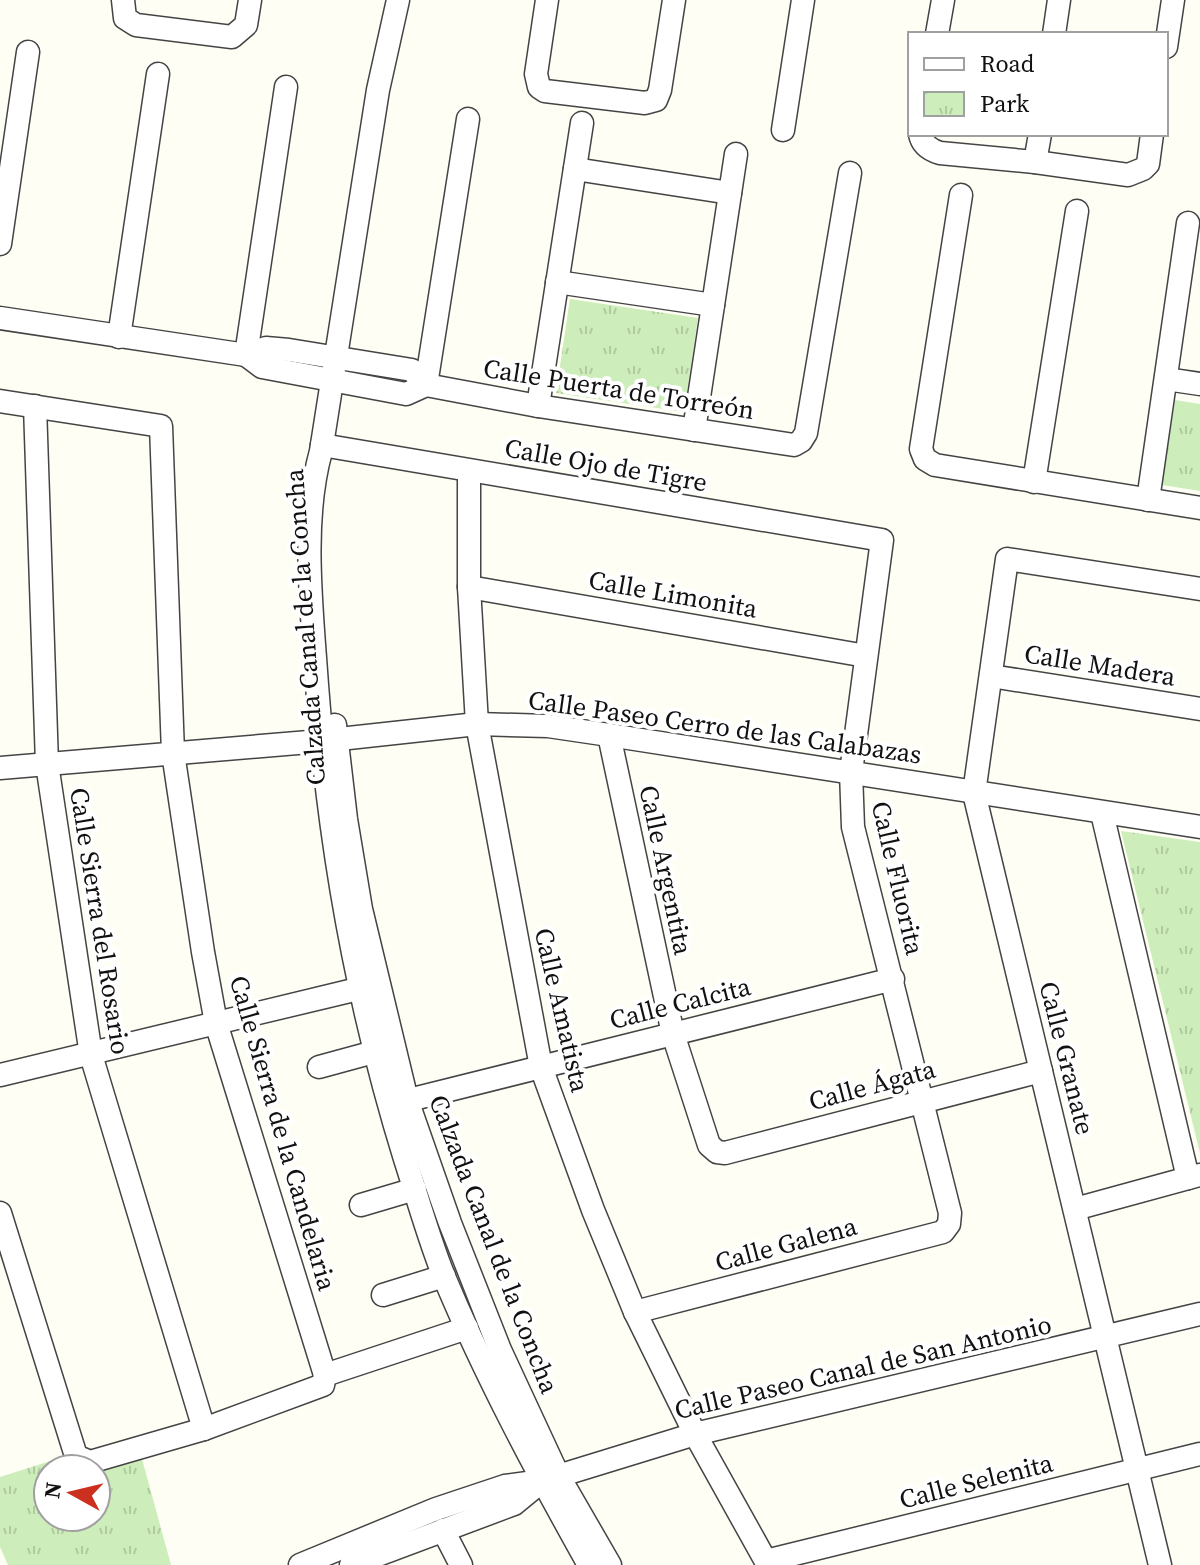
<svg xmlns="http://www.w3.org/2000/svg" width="1200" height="1565" font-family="'Source Serif 4',serif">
	<defs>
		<pattern id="park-tufts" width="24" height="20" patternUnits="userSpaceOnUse" patternTransform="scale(2)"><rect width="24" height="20" fill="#cdedba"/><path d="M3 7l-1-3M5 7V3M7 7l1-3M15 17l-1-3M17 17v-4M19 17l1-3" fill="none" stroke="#afca9f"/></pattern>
	</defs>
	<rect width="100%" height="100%" fill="#fffef4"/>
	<g fill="url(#park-tufts)">
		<polygon points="570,299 698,318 684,412 556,393"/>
		<polygon points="1175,400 1200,404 1200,491 1162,485"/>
		<polygon points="1121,831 1200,842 1200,1153"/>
		<polygon points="60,1458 65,1469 48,1469 48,1517 96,1517 96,1473 142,1459 171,1565 8,1565 0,1547 0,1477"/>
	</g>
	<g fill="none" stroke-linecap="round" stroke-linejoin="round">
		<defs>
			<g id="minor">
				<polyline points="123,0 125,18 136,25 232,37 246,25 250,0"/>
				<path d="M398 0 378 90 321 451C301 523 312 611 317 685 329 847 357 1004 405 1159 418 1199 429 1240 445 1279 486 1377 537 1472 589 1565"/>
				<polyline points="547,0 536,74 539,87 545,91 645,103 656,100 660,90 674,0"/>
				<polyline points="937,34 943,0"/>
				<polyline points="1054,34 1059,0"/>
				<polyline points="1166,47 1173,0"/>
				<polyline points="783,130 803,0"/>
				<path d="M920 134C922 145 930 150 940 153L1035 162 1128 175 1143 169 1148 164 1152 134"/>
				<polyline points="1035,162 1040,134"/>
				<polyline points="575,169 730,193"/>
				<polyline points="961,195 921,449 925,459 935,465 1200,508"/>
				<polyline points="0,244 28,52"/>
				<polyline points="557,282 713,305"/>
				<polyline points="0,318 246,355 266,348 289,350 412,370 426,385 538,406 794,445 801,441 806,433 850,173"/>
				<polyline points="119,337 158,74"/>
				<polyline points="246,355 286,87"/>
				<polyline points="246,355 262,367 406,394 426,385"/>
				<polyline points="1166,379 1200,384"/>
				<polyline points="426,385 468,119"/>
				<polyline points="0,401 161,426 173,753 203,952 216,1023 325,1375"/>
				<polyline points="35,406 47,764 91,1055 204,1429"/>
				<polyline points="538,406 582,123"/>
				<polyline points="694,430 736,154"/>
				<polyline points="322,445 882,540 851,772 853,827 950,1213 949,1224 943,1232 635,1312"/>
				<polyline points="469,471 469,587 477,724 541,1067 593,1210 635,1312 695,1434 768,1565"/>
				<polyline points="1034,482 1077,211"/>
				<polyline points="1148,500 1188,223"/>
				<polyline points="469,587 866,656"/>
				<polyline points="991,676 1200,709"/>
				<polyline points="335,725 346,819 361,909 407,1100 450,1223 500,1350 558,1475 610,1565"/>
				<polyline points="609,735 673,1034 709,1145 717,1152 725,1153 1041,1071"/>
				<polyline points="0,768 321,741 477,724 548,726 609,735 1200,827"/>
				<polyline points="1102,813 1188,1178"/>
				<polyline points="319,1067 374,1052"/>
				<polyline points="0,1075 358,989"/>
				<polyline points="393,1104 893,979"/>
				<polyline points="361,1205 415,1189"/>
				<polyline points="1075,1209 1199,1175"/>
				<polyline points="0,1213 76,1456 90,1462 204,1429 323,1385 325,1375"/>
				<polyline points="383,1295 444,1276"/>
				<polyline points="325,1375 467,1328"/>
				<polyline points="443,1530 461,1565"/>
				<polyline points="766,1561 1200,1454"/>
				<polyline points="300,1565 436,1509 505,1486 542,1481 695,1434 1200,1314"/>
				<polyline points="351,1565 514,1504 542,1481"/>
				<polyline points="1160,1565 974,793 1007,559 1200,589"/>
			</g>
		</defs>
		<use href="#minor" stroke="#444" stroke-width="25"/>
		<use href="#minor" stroke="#fff" stroke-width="22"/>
	</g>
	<g text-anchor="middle" stroke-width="8" stroke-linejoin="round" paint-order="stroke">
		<g font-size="26" fill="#111" stroke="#fff">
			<text transform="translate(619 389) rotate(9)" y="9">Calle Puerta de Torreón</text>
			<text transform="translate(606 465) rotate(10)" y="9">Calle Ojo de Tigre</text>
			<text transform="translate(673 594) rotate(10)" y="9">Calle Limonita</text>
			<text transform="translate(305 627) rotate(-94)" y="9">Calzada Canal de la Concha</text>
			<text transform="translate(1100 665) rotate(9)" y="9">Calle Madera</text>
			<text transform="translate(725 727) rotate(8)" y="9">Calle Paseo Cerro de las Calabazas</text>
			<text transform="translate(666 870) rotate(78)" y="9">Calle Argentita</text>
			<text transform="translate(898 878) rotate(77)" y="9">Calle Fluorita</text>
			<text transform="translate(100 921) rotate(81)" y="9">Calle Sierra del Rosario</text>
			<text transform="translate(680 1003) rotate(-14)" y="9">Calle Calcita</text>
			<text transform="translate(562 1010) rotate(77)" y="9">Calle Amatista</text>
			<text transform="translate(1067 1058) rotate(76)" y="9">Calle Granate</text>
			<text transform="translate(872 1085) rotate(-15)" y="9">Calle Ágata</text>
			<text transform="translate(283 1133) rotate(74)" y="9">Calle Sierra de la Candelaria</text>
			<text transform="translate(494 1244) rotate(69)" y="9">Calzada Canal de la Concha</text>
			<text transform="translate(786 1244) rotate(-15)" y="9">Calle Galena</text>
			<text transform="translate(863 1367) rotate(-13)" y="9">Calle Paseo Canal de San Antonio</text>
			<text transform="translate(976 1481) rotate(-14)" y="9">Calle Selenita</text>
		</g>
	</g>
	<rect x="908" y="32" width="260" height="104" fill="#ffffff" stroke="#a0a0a0" stroke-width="2"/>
	<rect x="924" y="58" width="40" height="12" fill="#ffffff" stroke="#a0a0a0" stroke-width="2"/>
	<text x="980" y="72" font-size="24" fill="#111111">Road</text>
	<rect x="924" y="92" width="40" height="24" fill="url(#park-tufts)" stroke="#a0a0a0" stroke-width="2"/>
	<text x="980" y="112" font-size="24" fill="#111111">Park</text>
	<g transform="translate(72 1493) rotate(278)"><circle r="38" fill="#ffffff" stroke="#a0a0a0" stroke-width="2"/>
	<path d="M0-6L14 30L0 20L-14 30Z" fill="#cb2f1e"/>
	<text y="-12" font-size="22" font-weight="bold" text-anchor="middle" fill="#111111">N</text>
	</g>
</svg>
